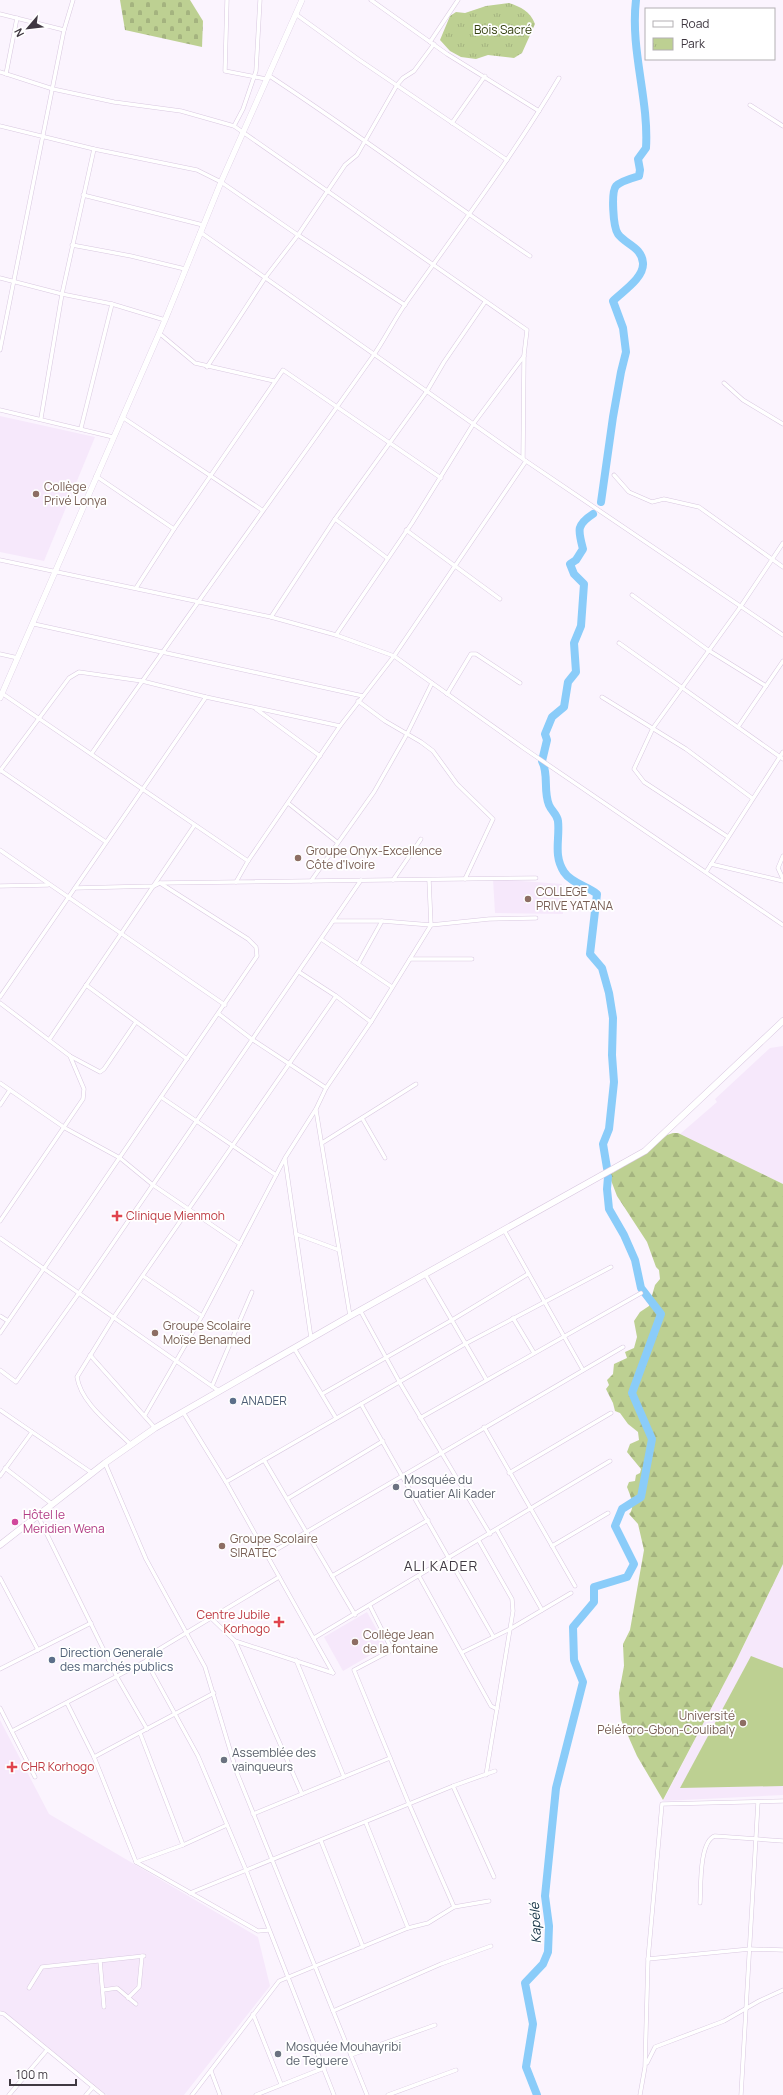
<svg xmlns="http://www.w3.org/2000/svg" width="783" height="2095" font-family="Manrope,sans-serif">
	<defs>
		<pattern id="forest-firs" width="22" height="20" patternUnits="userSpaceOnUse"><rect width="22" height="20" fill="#bdd092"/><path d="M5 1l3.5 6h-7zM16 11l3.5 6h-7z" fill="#a4b37f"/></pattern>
		<pattern id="cemetery-stones" width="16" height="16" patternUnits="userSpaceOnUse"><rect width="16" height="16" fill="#bdd092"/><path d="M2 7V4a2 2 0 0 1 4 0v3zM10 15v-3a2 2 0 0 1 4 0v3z" fill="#a4b37f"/></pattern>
		<pattern id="park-tufts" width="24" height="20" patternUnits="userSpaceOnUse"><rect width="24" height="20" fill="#bdd092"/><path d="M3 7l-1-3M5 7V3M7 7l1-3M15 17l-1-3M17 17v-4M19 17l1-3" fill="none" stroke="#a4b37f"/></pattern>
	</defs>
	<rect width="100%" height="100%" fill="#fbf4fe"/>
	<g fill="#f6e8fb">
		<polygon points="0,416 95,437 44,561 0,552"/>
		<polygon points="493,879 562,884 563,914 495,913"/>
		<polygon points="783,1046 783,1184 680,1134 717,1102 715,1099 770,1048"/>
		<polygon points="783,1564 783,1795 663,1801 741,1651"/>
		<polygon points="367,1612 386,1646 343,1671 324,1637"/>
		<polygon points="0,1720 49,1814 258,1937 270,1986 184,2095 107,2095 0,2010"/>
	</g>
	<polygon fill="#bdd092" points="751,1656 783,1668 783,1786 680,1788"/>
	<path fill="url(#forest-firs)" d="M673 1133H678L783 1184V1564L736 1661 663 1800 637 1756 621 1720 619 1693 624 1666 623 1644 630 1630 644 1550 638 1524 629 1514C636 1507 630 1495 627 1487L629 1482 635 1481 636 1475 640 1473 641 1469 627 1452 630 1444 639 1440 638 1432 628 1424 620 1413 615 1411 613 1403 606 1389 609 1385 607 1380 613 1374 614 1364 627 1358 625 1352 634 1348 637 1337 634 1321 640 1312 649 1306 655 1285 660 1279 659 1270 656 1267 647 1242 617 1196 609 1175 644 1154 667 1135Z"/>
	<polygon fill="url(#cemetery-stones)" points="120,0 190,0 203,21 202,47 125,30"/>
	<path fill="url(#park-tufts)" d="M509 3C521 7 530 11 535 24L522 53 514 58 488 55 476 59 461 57 450 51 440 40 450 16 456 12 465 13 486 6Z"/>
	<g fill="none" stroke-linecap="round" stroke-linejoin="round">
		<g stroke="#8accf9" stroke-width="8">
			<path d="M601 502 613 417 621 372 626 352 623 328 613 301C623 291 644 278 643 263 642 247 625 244 618 234 613 227 611 192 616 186 621 181 632 178 639 176L640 170 638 159 646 148C649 99 630 50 636 0"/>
			<path d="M593 514C576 525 578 530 583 549L576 560 570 564 574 574 584 584 581 626 574 643 576 672 568 682 564 707 552 717 545 734 547 740 542 761C549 774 543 791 549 805 552 812 557 814 558 821 560 839 553 855 564 872 571 883 587 886 597 894L590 954 602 968 609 993 613 1018 612 1055 614 1082 609 1129 603 1144 607 1168"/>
			<polyline points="537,2095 526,2067 533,2024 525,1983 543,1964 548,1952 549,1926 545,1896 556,1788 583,1682 574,1660 573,1627 594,1602 594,1587 627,1577 634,1564 615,1526 622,1509 641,1497 652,1439 632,1393 661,1314 641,1288 635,1260 624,1235 609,1209 607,1189 608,1177"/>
		</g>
		<defs>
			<g id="street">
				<polyline points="227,0 225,71 266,79"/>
				<polyline points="371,0 447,54 539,111"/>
				<polyline points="0,14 64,30"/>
				<polyline points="297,15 358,59 507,160"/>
				<polyline points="430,42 458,0"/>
				<polyline points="0,72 53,89 114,102 181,111 234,126 527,330 524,355 523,458"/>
				<polyline points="6,74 17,18"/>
				<path d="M268 75C357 133 442 197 530 256"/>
				<polyline points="750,105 783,126"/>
				<polyline points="452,123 485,76"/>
				<polyline points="0,126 94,149 197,170 221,182 298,235 405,305"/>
				<polyline points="234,126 243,109 256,71 260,0"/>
				<polyline points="83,195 203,225"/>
				<polyline points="200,232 526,461 783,635"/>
				<polyline points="72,245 131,256 185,269"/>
				<polyline points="0,278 62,294 112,304 165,320"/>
				<polyline points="159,333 195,363 274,381"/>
				<polyline points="0,350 64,30 73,0"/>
				<polyline points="207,367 265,278 298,235 345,165 357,155 397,85 403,78 414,71 434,44"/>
				<polyline points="724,383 743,400 783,424"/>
				<polyline points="0,410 113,437"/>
				<polyline points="122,417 262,510"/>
				<polyline points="41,418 62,294 94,149"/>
				<polyline points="81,428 112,304"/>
				<polyline points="614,475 629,492 652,502 664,499 699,507 783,567"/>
				<polyline points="96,476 174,529"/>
				<polyline points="335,519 387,558"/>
				<polyline points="406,530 500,599"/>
				<polyline points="0,560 271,617 336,635 394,656 525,749 783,925"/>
				<polyline points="136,588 174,529 283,370 441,478"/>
				<polyline points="632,595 708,650 766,686"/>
				<polyline points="271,617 335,519 427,391 444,362 485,302"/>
				<polyline points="34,624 363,696"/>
				<polyline points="336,635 412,523 474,423 524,356"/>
				<polyline points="619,643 783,759"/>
				<polyline points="0,654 18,658"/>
				<polyline points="3,694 248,861"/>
				<polyline points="447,694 471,654 476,654 520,683"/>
				<polyline points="602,697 686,749 752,798"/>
				<polyline points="358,701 385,721 421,742 433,751 457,784 493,819 465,879"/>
				<polyline points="256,709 320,756"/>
				<polyline points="738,727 783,661"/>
				<path d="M92 753C184 620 280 488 373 356 385 339 394 320 406 303 458 229 513 156 559 78"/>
				<polyline points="0,770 106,842"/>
				<polyline points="0,771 69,678 79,672 142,681 206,697 340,726"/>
				<polyline points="288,803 337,842"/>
				<polyline points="728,837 644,782 634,769 653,728 741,606 783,543"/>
				<polyline points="0,850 225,1005"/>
				<polyline points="783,856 778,868 783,879"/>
				<polyline points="711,864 783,881"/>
				<polyline points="706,872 783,752"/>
				<polyline points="393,880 421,839"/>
				<polyline points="311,881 374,792 407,734 432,683"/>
				<polyline points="236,882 248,861 340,726 394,656 526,461"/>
				<polyline points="0,886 48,885"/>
				<polyline points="75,888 154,886 160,883 536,878"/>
				<polyline points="334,921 382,921 431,925 489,919 536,918"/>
				<polyline points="321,939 392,987"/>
				<polyline points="410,959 472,959"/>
				<polyline points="358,964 382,921"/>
				<polyline points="299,972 336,996 371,1022"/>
				<polyline points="86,985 187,1059"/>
				<polyline points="0,997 206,697"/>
				<polyline points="0,1003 70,1056 100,1072 104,1069 136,1022"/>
				<polyline points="219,1014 253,1040 326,1088"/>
				<polyline points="49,1040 194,826"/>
				<polyline points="0,1083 65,1128 120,1158 153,1185 240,1244"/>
				<polyline points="161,1097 276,1175"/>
				<polyline points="0,1105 10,1090"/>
				<polyline points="316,1110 350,1316"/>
				<polyline points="362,1118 385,1158"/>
				<polyline points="322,1143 416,1084"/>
				<polyline points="285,1159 311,1338"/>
				<polyline points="0,1221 83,1099 84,1089 70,1056"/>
				<polyline points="504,1230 583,1370"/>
				<polyline points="296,1234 339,1250"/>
				<polyline points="0,1238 219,1391"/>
				<polyline points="425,1274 486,1379"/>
				<polyline points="143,1276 202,1316"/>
				<polyline points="360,1310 400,1383 490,1534"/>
				<polyline points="0,1316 8,1321"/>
				<polyline points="513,1318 534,1353"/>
				<polyline points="0,1333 257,956 256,947 248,939 160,883"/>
				<polyline points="294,1348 336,1418"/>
				<polyline points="90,1355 155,1428"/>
				<polyline points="0,1370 16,1382 79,1293 361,880"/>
				<polyline points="212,1386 252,1292"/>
				<polyline points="322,1394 452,1320 528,1274"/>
				<polyline points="361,1404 493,1636"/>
				<polyline points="0,1410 92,1473"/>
				<polyline points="183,1412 226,1482 333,1673"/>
				<polyline points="145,1415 202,1316 285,1158 316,1109 326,1088 371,1022 431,925 429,880"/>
				<polyline points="420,1418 641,1293"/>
				<polyline points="484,1427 575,1586"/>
				<path d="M131 1445C113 1426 81 1404 77 1377L114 1317 336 996"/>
				<polyline points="264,1460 355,1615"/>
				<polyline points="105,1463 146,1559 205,1667 237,1773 367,2095"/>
				<polyline points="5,1468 52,1504"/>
				<polyline points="509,1473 611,1413"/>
				<polyline points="0,1476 32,1432"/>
				<polyline points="226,1482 465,1344 611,1267"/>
				<polyline points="287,1499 383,1441"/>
				<polyline points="38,1516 117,1677 147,1729"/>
				<polyline points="497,1530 542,1610"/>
				<polyline points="479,1541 512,1599 513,1611 486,1775"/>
				<polyline points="552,1546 608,1513"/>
				<polyline points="267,1555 623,1347"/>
				<polyline points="332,1576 428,1520"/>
				<polyline points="419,1576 491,1706 497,1709"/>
				<polyline points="0,1578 38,1650"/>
				<polyline points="370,1606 392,1650 354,1670 409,1804 454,1907"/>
				<polyline points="211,1618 235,1641 302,1794"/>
				<polyline points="314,1638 610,1461"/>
				<polyline points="235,1641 333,1673"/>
				<polyline points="463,1652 510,1629 571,1593"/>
				<polyline points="296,1660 344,1777"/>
				<polyline points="146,1661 198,1756 246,1870 334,2095"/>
				<polyline points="0,1669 91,1623"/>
				<polyline points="67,1703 94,1757 136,1862 258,1931 269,1930"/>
				<polyline points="0,1708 35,1777"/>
				<polyline points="12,1731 146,1661 151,1654 279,1577"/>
				<polyline points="140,1733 183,1845"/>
				<polyline points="94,1757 214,1693"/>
				<polyline points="453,1786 494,1877"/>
				<polyline points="253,1814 390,1758"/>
				<polyline points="366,1823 408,1928"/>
				<polyline points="321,1841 363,1947"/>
				<polyline points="136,1862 183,1845 227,1825"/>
				<polyline points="190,1893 453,1786 495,1771"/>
				<path d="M700 1903C701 1887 699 1841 715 1836L783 1841"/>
				<polyline points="648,1959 750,1949 783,1950"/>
				<polyline points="100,1961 104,2007"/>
				<polyline points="29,1988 42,1967 144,1956"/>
				<polyline points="103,1990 117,1988 136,2004"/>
				<polyline points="128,1998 139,1987 142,1956"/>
				<polyline points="333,2011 441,1964 491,1946"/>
				<polyline points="0,2013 4,2014 103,2095"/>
				<polyline points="253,2014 281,2084"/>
				<polyline points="351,2055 435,2025"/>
				<polyline points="647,2063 655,2047 724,2021 759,2001 783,1990"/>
				<polyline points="211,2071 220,2095"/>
				<polyline points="9,2095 47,2050"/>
				<polyline points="86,2095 93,2087"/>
				<polyline points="192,2095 279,1981 408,1928 428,1923 454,1907 489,1901"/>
				<polyline points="256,2095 324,2068"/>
				<polyline points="388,2095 456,2070"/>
				<polyline points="640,2095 645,2067 648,1959 662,1804 783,1801"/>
				<polyline points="741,2095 758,1802"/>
			</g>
			<polyline id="secondary" points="0,698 165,320 221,182 302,0"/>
			<polyline id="primary" points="0,1545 105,1463 155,1428 350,1316 645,1151 783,1021"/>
		</defs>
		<use href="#street" stroke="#d9c8e0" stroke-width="4.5"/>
		<use href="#secondary" stroke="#d9c8e0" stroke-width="6"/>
		<use href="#primary" stroke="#d9c8e0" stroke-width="7"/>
		<use href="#street" stroke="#fff" stroke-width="3.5"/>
		<use href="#secondary" stroke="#fff" stroke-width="5.5"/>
		<use href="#primary" stroke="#fff" stroke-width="6"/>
	</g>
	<g fill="#8d6e63" stroke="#fff" stroke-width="1.5">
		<circle cx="36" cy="494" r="4"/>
		<circle cx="298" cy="858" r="4"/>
		<circle cx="528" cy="899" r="4"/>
		<circle cx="155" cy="1333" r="4"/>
		<circle cx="222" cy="1546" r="4"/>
		<circle cx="355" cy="1642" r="4"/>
		<circle cx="743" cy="1723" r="4"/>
	</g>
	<g fill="#e0444e" stroke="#fff" stroke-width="1.5">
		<path d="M115 1210h4v4h4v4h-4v4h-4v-4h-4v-4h4z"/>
		<path d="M277 1616h4v4h4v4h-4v4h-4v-4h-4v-4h4z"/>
		<path d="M10 1761h4v4h4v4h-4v4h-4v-4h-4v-4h4z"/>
	</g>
	<g fill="#5c6f8a" stroke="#fff" stroke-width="1.5">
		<circle cx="233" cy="1401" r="4"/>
		<circle cx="52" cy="1660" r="4"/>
	</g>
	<g fill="#6b7280" stroke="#fff" stroke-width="1.5">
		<circle cx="396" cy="1487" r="4"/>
		<circle cx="224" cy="1760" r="4"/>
		<circle cx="278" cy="2054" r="4"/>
	</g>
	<circle fill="#d1479c" stroke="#fff" stroke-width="1.5" cx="15" cy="1522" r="4"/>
	<g text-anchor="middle" stroke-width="3.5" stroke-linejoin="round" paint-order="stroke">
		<g font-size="12" fill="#34400e" stroke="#fff">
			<text x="503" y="34">Bois Sacré</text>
		</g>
		<g font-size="12" fill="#785e54" stroke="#fff" text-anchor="start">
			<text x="44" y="491">Collège<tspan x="44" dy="14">Privé Lonya</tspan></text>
			<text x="306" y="855">Groupe Onyx-Excellence<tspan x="306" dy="14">Côte d'Ivoire</tspan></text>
			<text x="536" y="896">COLLEGE<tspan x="536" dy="14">PRIVE YATANA</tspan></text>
			<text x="163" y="1330">Groupe Scolaire<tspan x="163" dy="14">Moïse Benamed</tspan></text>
			<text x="230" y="1543">Groupe Scolaire<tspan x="230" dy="14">SIRATEC</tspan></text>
			<text x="363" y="1639">Collège Jean<tspan x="363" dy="14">de la fontaine</tspan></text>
			<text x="735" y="1720" text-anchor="end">Université<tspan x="735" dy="14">Péléforo-Gbon-Coulibaly</tspan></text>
		</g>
		<g font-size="12" fill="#be3a42" stroke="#fff" text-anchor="start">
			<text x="126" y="1220">Clinique Mienmoh</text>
			<text x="270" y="1619" text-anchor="end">Centre Jubile<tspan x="270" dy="14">Korhogo</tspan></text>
			<text x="21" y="1771">CHR Korhogo</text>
		</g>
		<g font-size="12" fill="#4e5e75" stroke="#fff" text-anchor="start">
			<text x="241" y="1405">ANADER</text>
			<text x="60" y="1657">Direction Generale<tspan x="60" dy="14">des marchés publics</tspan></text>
		</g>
		<g font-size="12" fill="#5b616d" stroke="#fff" text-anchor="start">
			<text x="404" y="1484">Mosquée du<tspan x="404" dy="14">Quatier Ali Kader</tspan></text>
			<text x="232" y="1757">Assemblée des<tspan x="232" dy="14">vainqueurs</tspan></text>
			<text x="286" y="2051">Mosquée Mouhayribi<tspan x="286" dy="14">de Teguere</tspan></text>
		</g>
		<g font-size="12" fill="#b23c85" stroke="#fff" text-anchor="start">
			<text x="23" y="1519">Hôtel le<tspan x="23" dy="14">Meridien Wena</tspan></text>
		</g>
		<g font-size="13" font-style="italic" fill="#112f42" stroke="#fff">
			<text transform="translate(535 1923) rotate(-93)" y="5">Kapélé</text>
		</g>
		<g font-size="14" letter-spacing="1" fill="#403942" stroke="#fff">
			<text x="441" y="1571">ALI KADER</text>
		</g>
	</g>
	<rect x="645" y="8" width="130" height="52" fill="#ffffff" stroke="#b3b0b3"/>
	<rect x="653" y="21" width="20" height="6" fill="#ffffff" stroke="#b3b0b3"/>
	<text x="681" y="28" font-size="12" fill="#403942">Road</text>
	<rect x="653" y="38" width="20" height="12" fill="url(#park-tufts)" stroke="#b3b0b3"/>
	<text x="681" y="48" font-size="12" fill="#403942">Park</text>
	<g transform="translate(28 28) rotate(242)" stroke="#ffffff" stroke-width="3" paint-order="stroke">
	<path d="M0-3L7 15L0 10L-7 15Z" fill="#403942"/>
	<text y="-6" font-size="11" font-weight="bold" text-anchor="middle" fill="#403942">N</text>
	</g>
	<path d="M10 2079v6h66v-6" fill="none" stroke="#403942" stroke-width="2"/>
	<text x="16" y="2079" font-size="12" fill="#403942" stroke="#ffffff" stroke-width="3" paint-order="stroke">100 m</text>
</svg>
